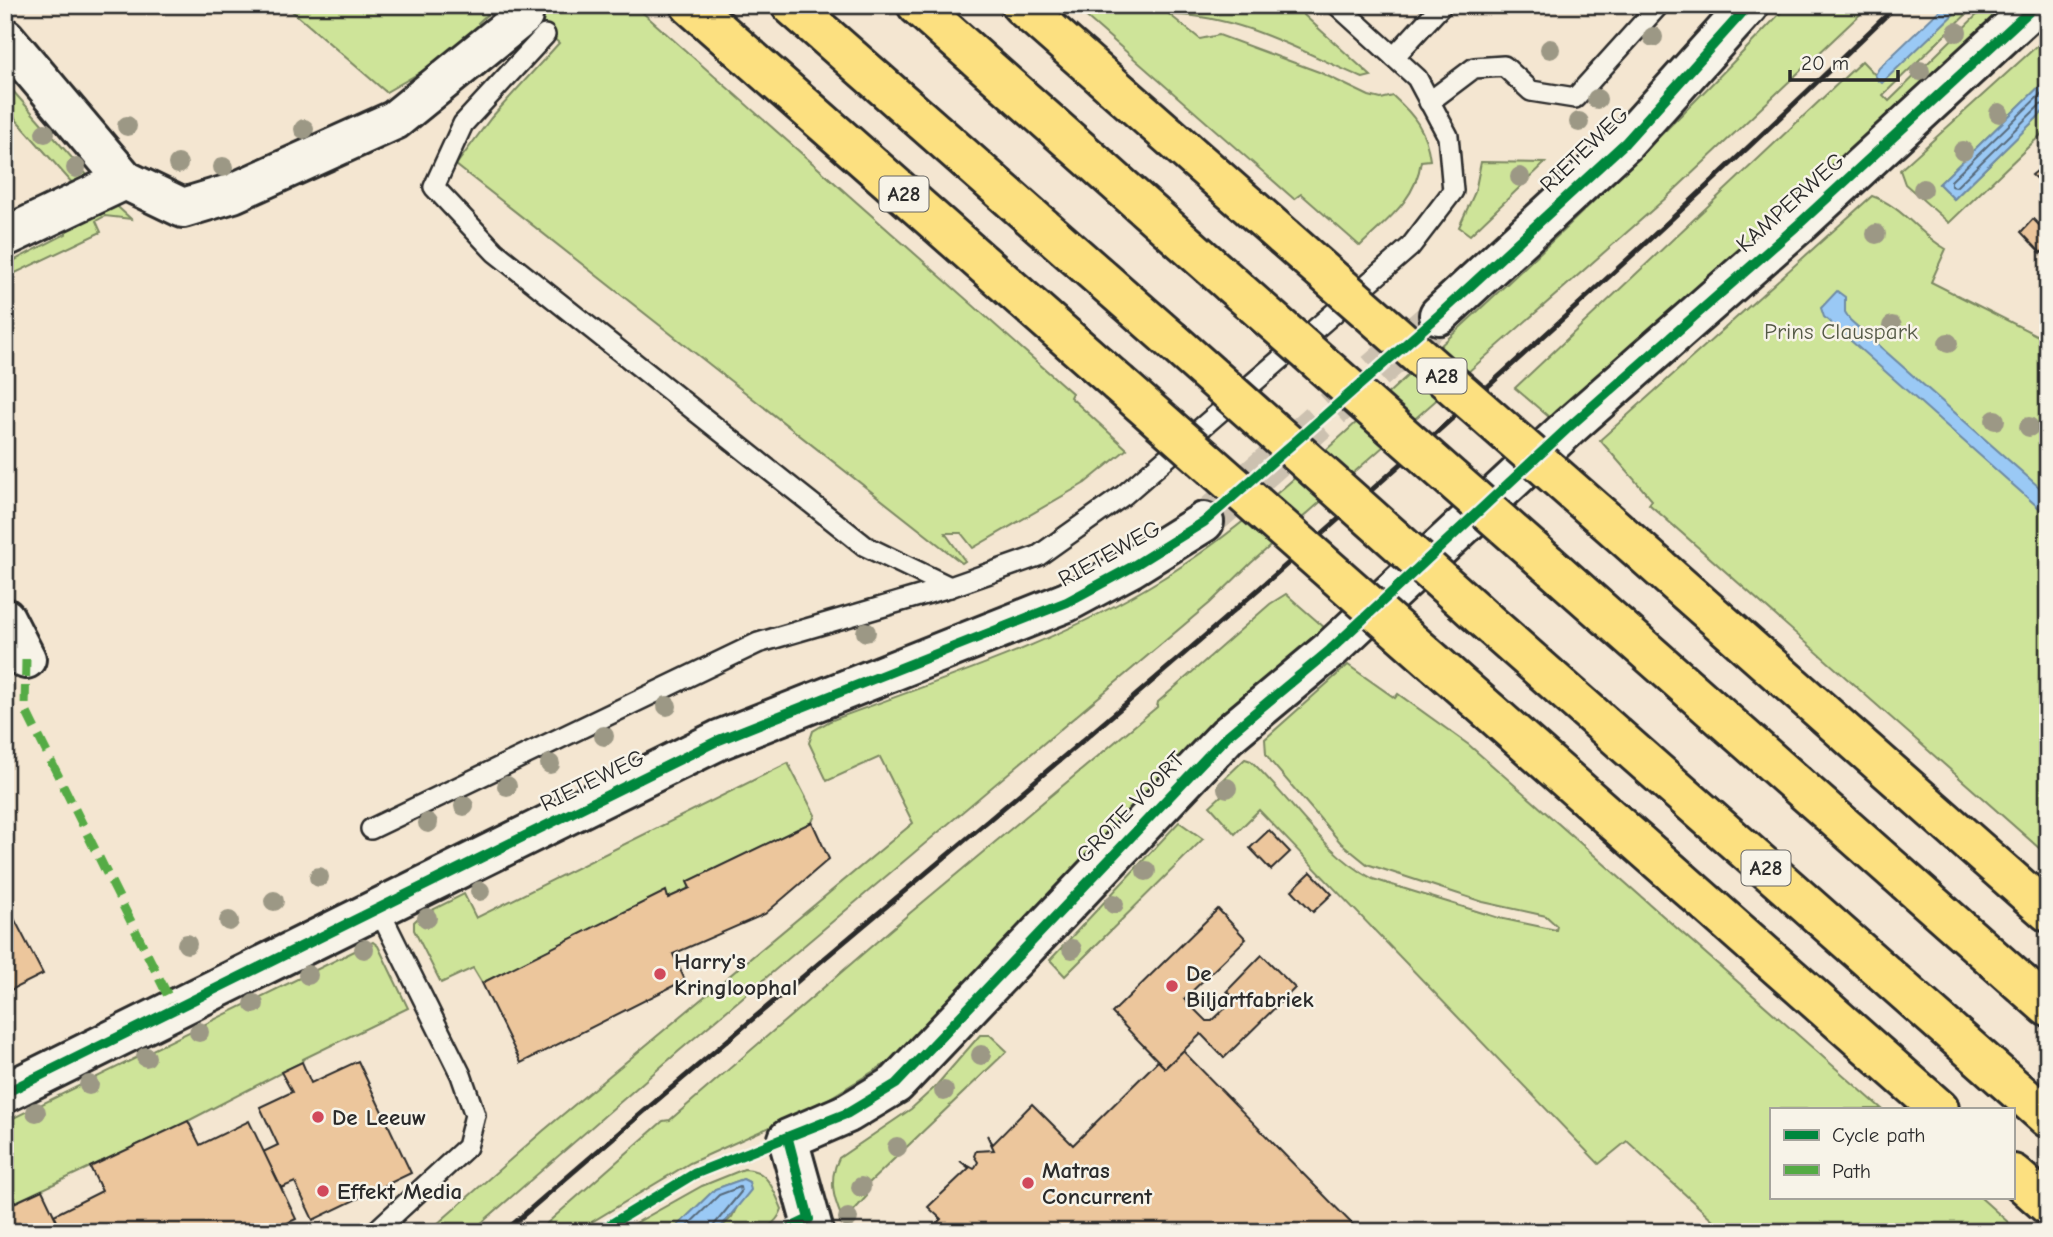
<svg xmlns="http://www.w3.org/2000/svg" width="2053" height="1237" font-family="'Comic Neue',sans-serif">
	<rect width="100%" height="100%" fill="#f4e6d1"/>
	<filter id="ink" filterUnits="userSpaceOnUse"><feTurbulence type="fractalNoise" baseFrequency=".0143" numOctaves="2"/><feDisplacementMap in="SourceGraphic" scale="14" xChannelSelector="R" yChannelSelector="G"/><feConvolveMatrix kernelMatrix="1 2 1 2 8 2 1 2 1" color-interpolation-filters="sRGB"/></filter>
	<g filter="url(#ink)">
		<g fill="#cee499" stroke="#7c8862" stroke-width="2">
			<polygon points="285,5 497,5 478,23 480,26 449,56 386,92"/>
			<polygon points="517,5 634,5 1072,393 1070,397 1127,449 1085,483 973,548 961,533 945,533 965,561 962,563 456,165 491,118 559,43"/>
			<path d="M1073 5H1293L1371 76 1363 78C1304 53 1236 13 1170 15L1200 39 1219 35 1319 72 1369 96 1381 99 1393 96C1415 116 1426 130 1430 160L1421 161C1416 200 1387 220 1360 246L1301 194 1294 199Z"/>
			<path d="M1788 5H1870L1667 197 1251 563 1210 603 679 1051 471 1232H428L543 1131 913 823 880 757 827 781 809 743 813 731 830 721C942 679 1058 643 1160 580 1250 525 1326 449 1404 379 1538 257 1664 136 1788 5Z"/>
			<polygon points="1963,5 1976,5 1883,95 1889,101 1987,5 2021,5 1556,423 1515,388 1862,61 1882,82"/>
			<polygon points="2048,36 2048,78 1939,184 1954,199 2048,107 2048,128 1949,223 1905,184 1900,170"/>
			<polygon points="5,82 88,176 73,184 5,107"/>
			<polygon points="1481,162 1545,163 1470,235 1459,227 1475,192"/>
			<path d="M1872 196C1902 206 1919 234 1946 249L1931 282 2048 341V856L1649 504 1652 500 1600 440Z"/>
			<polygon points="109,199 131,219 105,216 96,221 101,232 5,278 5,265 66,234 66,220"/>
			<polygon points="1286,594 1325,628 1167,773 903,1053 817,1106 690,1163 575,1232 537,1232 663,1121 670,1120 910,913 1157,707 1158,702 1270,604"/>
			<path d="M1348 665 1395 698 1398 694 1469 745 1882 1109H1771V1197H1980L2019 1232H1726L1627 1141 1599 1164 1259 810 1235 834 1210 806 1221 796 1218 785 1245 759 1251 761C1292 800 1322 852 1373 879L1499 918 1556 930 1557 926 1546 916 1483 902 1367 864 1341 843 1272 763 1266 754 1265 739Z"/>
			<polygon points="788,763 815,815 812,822 688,882 690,888 668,898 665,892 482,983 473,968 441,983 414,930 414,922 420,916 464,894 476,918"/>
			<polygon points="1179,822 1203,839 1065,976 1050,960"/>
			<polygon points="373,942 378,946 408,1008 303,1059 302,1062 188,1121 5,1207 5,1122"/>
			<path d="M980 1035H990L1007 1051 867 1185V1196L848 1217 847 1229C836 1206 826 1183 839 1158L911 1109 934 1088Z"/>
			<path d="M744 1169C768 1169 774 1191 782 1209 772 1237 742 1232 717 1232L732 1217 749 1182 743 1179 715 1189 671 1232H620L702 1186Z"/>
		</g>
		<g fill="#9ac9f5" stroke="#6e8aa4" stroke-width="2">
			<polygon points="1945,5 1963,5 1882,83 1878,80 1875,75 1879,68"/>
			<polygon points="2048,78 2048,107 1954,199 1939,184"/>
			<polygon points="1837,291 1845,297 1845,312 1850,320 2048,495 2048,516 1824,317 1821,308"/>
			<polygon points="743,1179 749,1182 751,1190 717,1232 671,1232 715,1189"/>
		</g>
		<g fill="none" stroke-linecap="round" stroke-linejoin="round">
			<g stroke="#576a7c" stroke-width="2">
				<polyline points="2048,87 1951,181 1951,186 1956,187 2040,105 2048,103"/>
				<polyline points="681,1232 719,1195 740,1187 741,1192 714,1225 712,1232"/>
			</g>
		</g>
		<g fill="#ecc69c" stroke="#2b2b2b" stroke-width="2">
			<polygon points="2048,162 2048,189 2032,175"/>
			<polygon points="2033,219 2048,234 2048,246 2041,253 2021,232"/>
			<polygon points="812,822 829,859 765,914 673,954 685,980 521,1063 482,983 666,891 668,898 690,888 687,882"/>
			<polygon points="1269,830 1290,852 1271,870 1250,848"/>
			<polygon points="1311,872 1332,894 1313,912 1292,890"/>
			<polygon points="5,901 43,974 5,993"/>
			<polygon points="1218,909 1246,939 1184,999 1206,1021 1212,1021 1235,999 1227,991 1262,955 1295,988 1224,1058 1201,1034 1165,1068 1112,1013"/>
			<polygon points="1183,1051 1360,1232 928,1232 941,1219 928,1207 929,1206 969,1168 960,1161 974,1169 978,1162 974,1156 976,1151 994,1150 987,1135 993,1144 1032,1104 1073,1145 1158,1061 1165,1068"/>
			<polygon points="358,1061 411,1173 313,1220 295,1182 281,1188 263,1152 278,1145 260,1107 292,1092 281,1072 302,1062 311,1083"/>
			<polygon points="188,1121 200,1145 249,1121 296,1219 268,1232 62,1232 54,1215 102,1191 90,1167"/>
			<polygon points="42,1190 62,1232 5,1232 5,1207"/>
		</g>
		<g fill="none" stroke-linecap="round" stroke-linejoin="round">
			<polyline stroke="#ccc1b0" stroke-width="38" stroke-dasharray="38 19" stroke-linecap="butt" points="1204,522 1439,315"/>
			<defs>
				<g id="lane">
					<polyline points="545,35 463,124 434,187 495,252 865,546 950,587"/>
					<polyline points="1394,57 1442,5"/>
					<polyline points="1429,102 1474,68 1504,66 1531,91 1575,98 1659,5"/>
					<polyline points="371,829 758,643 950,587 1038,556 1124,495 1410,247 1453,191 1448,136 1417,78 1337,5"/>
					<polyline points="375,1232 467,1147 475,1115 461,1075 379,910"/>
				</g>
				<g id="street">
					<polyline points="5,38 125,180 183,208 233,193 395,120 523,16"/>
					<polyline points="5,237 125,180"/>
					<polyline points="5,618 26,659"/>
					<polyline points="814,1232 788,1139 848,1113 896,1084 1227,736 1330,650 1569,427 1800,223 2036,5"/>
				</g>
				<g id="secondary">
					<polyline points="1439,315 1625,143 1749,5"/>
					<polyline points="5,1093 719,740 1067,602 1130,568 1204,522"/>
				</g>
				<g id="highway">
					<polyline points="690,5 1118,383"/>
					<polyline points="791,5 1170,339"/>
					<polyline points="917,5 1231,284"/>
					<polyline points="1021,5 1284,237"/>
					<polyline points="1601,516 2048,912"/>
					<polyline points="1547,563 2048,1007"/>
					<polyline points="1484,619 2048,1118"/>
					<polyline points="1435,663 1939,1109"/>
					<polyline points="2013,1174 2048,1205"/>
				</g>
			</defs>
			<use href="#lane" stroke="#2b2b2b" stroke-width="24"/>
			<use href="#street" stroke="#2b2b2b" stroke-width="44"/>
			<use href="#secondary" stroke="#2b2b2b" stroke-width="44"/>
			<use href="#highway" stroke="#2b2b2b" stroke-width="44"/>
			<use href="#lane" stroke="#f7f3e8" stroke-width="19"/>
			<use href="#street" stroke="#f7f3e8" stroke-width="38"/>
			<use href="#secondary" stroke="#f7f3e8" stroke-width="38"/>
			<use href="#highway" stroke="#fce080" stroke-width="38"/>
			<path stroke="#2b2b2b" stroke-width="5" d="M504 1232C694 1066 888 906 1080 743 1359 505 1634 261 1897 5"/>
			<defs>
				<g id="highway-bridge">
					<polyline points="1284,237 1601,516"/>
					<polyline points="1231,284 1547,563"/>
					<polyline points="1170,339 1484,619"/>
					<polyline points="1118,383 1435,663"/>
				</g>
			</defs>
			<use href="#highway-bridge" stroke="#2b2b2b" stroke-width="44" stroke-linecap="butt"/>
			<use href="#highway-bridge" stroke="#fce080" stroke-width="38"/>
			<polyline stroke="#54ab44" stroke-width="9" stroke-dasharray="18 9" stroke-linecap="butt" points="26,659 25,709 175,1010"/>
			<defs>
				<g id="cycleway">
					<polyline points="5,1093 719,740 1067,602 1130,568 1204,522 1439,315 1625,143 1749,5"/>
					<polyline points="598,1232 694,1174 848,1113 896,1084 1227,736 1330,650 1569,427 1800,223 2036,5"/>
					<polyline points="782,1232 809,1219 788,1139"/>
				</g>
			</defs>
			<use href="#cycleway" stroke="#f7f3e8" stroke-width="15"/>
			<use href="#cycleway" stroke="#00873e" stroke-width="10"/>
		</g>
		<g fill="#9c9885">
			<circle cx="1957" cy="32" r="10"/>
			<circle cx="1653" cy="37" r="10"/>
			<circle cx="1550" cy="49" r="10"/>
			<circle cx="1920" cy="71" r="10"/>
			<circle cx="1597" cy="99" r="10"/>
			<circle cx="1999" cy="113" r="10"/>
			<circle cx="1579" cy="122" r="10"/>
			<circle cx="127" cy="126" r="10"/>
			<circle cx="304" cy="129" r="10"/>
			<circle cx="45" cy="133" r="10"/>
			<circle cx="1963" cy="151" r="10"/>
			<circle cx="178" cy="164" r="10"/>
			<circle cx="223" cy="167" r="10"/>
			<circle cx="76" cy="168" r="10"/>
			<circle cx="1520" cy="177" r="10"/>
			<circle cx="1923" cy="189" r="10"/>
			<circle cx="1876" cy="234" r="10"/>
			<circle cx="1892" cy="326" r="10"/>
			<circle cx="1948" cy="343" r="10"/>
			<circle cx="1995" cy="420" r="10"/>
			<circle cx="2029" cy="427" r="10"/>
			<circle cx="866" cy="632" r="10"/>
			<circle cx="667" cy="706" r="10"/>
			<circle cx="604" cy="736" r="10"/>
			<circle cx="550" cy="764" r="10"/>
			<circle cx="507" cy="786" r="10"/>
			<circle cx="1227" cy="788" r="10"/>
			<circle cx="464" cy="806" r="10"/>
			<circle cx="428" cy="823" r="10"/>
			<circle cx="1146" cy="871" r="10"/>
			<circle cx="319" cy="877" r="10"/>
			<circle cx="480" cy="891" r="10"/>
			<circle cx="274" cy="901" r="10"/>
			<circle cx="1114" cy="904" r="10"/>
			<circle cx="427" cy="918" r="10"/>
			<circle cx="229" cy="921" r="10"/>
			<circle cx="187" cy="944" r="10"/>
			<circle cx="364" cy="949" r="10"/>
			<circle cx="1072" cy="949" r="10"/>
			<circle cx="308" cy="975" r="10"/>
			<circle cx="254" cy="1004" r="10"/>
			<circle cx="199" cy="1032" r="10"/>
			<circle cx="981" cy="1055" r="10"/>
			<circle cx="146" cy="1057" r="10"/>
			<circle cx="89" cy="1085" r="10"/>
			<circle cx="944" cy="1091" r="10"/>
			<circle cx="36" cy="1112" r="10"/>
			<circle cx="897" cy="1147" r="10"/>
			<circle cx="861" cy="1187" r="10"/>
			<circle cx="848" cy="1218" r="10"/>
		</g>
	</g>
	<g fill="#d1495b" stroke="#f7f3e8" stroke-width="2.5">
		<circle cx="660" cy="974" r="7"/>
		<circle cx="1172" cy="986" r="7"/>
		<circle cx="318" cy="1117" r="7"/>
		<circle cx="1028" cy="1183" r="7"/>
		<circle cx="323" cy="1191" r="7"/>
	</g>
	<g text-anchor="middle" stroke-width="5" stroke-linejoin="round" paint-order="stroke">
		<g fill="#f7f3e8" stroke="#686764" stroke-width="2">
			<rect x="879.5" y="176.5" width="49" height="35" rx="5"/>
			<rect x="1417.5" y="358.5" width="49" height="35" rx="5"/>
			<rect x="1741.5" y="850.5" width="49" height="35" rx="5"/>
		</g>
		<g font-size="21" font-weight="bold" fill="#2b2b2b">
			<text x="904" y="201">A28</text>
			<text x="1442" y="383">A28</text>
			<text x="1766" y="875">A28</text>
		</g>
		<g font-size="23" fill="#2b2b2b" stroke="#f7f3e8">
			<text transform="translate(1584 149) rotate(-44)" y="8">RIETEWEG</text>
			<text transform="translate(1790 202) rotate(-42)" y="8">KAMPERWEG</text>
			<text transform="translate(1109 553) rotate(-29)" y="8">RIETEWEG</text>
			<text transform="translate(592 780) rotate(-26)" y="8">RIETEWEG</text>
			<text transform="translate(1130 807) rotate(-46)" y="8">GROTE VOORT</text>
		</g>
		<g font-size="23" fill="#545946" stroke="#f7f3e8">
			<text x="1841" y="339">Prins Clauspark</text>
		</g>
		<g font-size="23" font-weight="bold" fill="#2b2b2b" stroke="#f7f3e8" text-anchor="start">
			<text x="674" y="969">Harry's<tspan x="674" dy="26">Kringloophal</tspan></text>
			<text x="1186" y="981">De<tspan x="1186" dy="26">Biljartfabriek</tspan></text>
			<text x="332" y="1125">De Leeuw</text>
			<text x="1042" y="1178">Matras<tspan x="1042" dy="26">Concurrent</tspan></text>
			<text x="337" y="1199">Effekt Media</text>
		</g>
	</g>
	<rect width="2053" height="1237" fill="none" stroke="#f7f3e8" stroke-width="28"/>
	<rect x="14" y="14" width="2025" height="1209" fill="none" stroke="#2b2b2b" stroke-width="2.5" filter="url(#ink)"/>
	<rect x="1770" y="1108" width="245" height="91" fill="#f7f3e8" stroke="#a5a39c" stroke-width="2"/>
	<rect x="1784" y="1130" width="35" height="10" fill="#00873e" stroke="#a5a39c" stroke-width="2"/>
	<text x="1832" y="1142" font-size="21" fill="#2b2b2b">Cycle path</text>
	<rect x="1784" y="1165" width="35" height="10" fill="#54ab44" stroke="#a5a39c" stroke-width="2"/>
	<text x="1832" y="1178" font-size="21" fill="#2b2b2b">Path</text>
	<path d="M1790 70v10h108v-10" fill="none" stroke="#2b2b2b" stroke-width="3.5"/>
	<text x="1801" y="70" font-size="21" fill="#2b2b2b" stroke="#f7f3e8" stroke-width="5" paint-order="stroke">20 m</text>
</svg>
